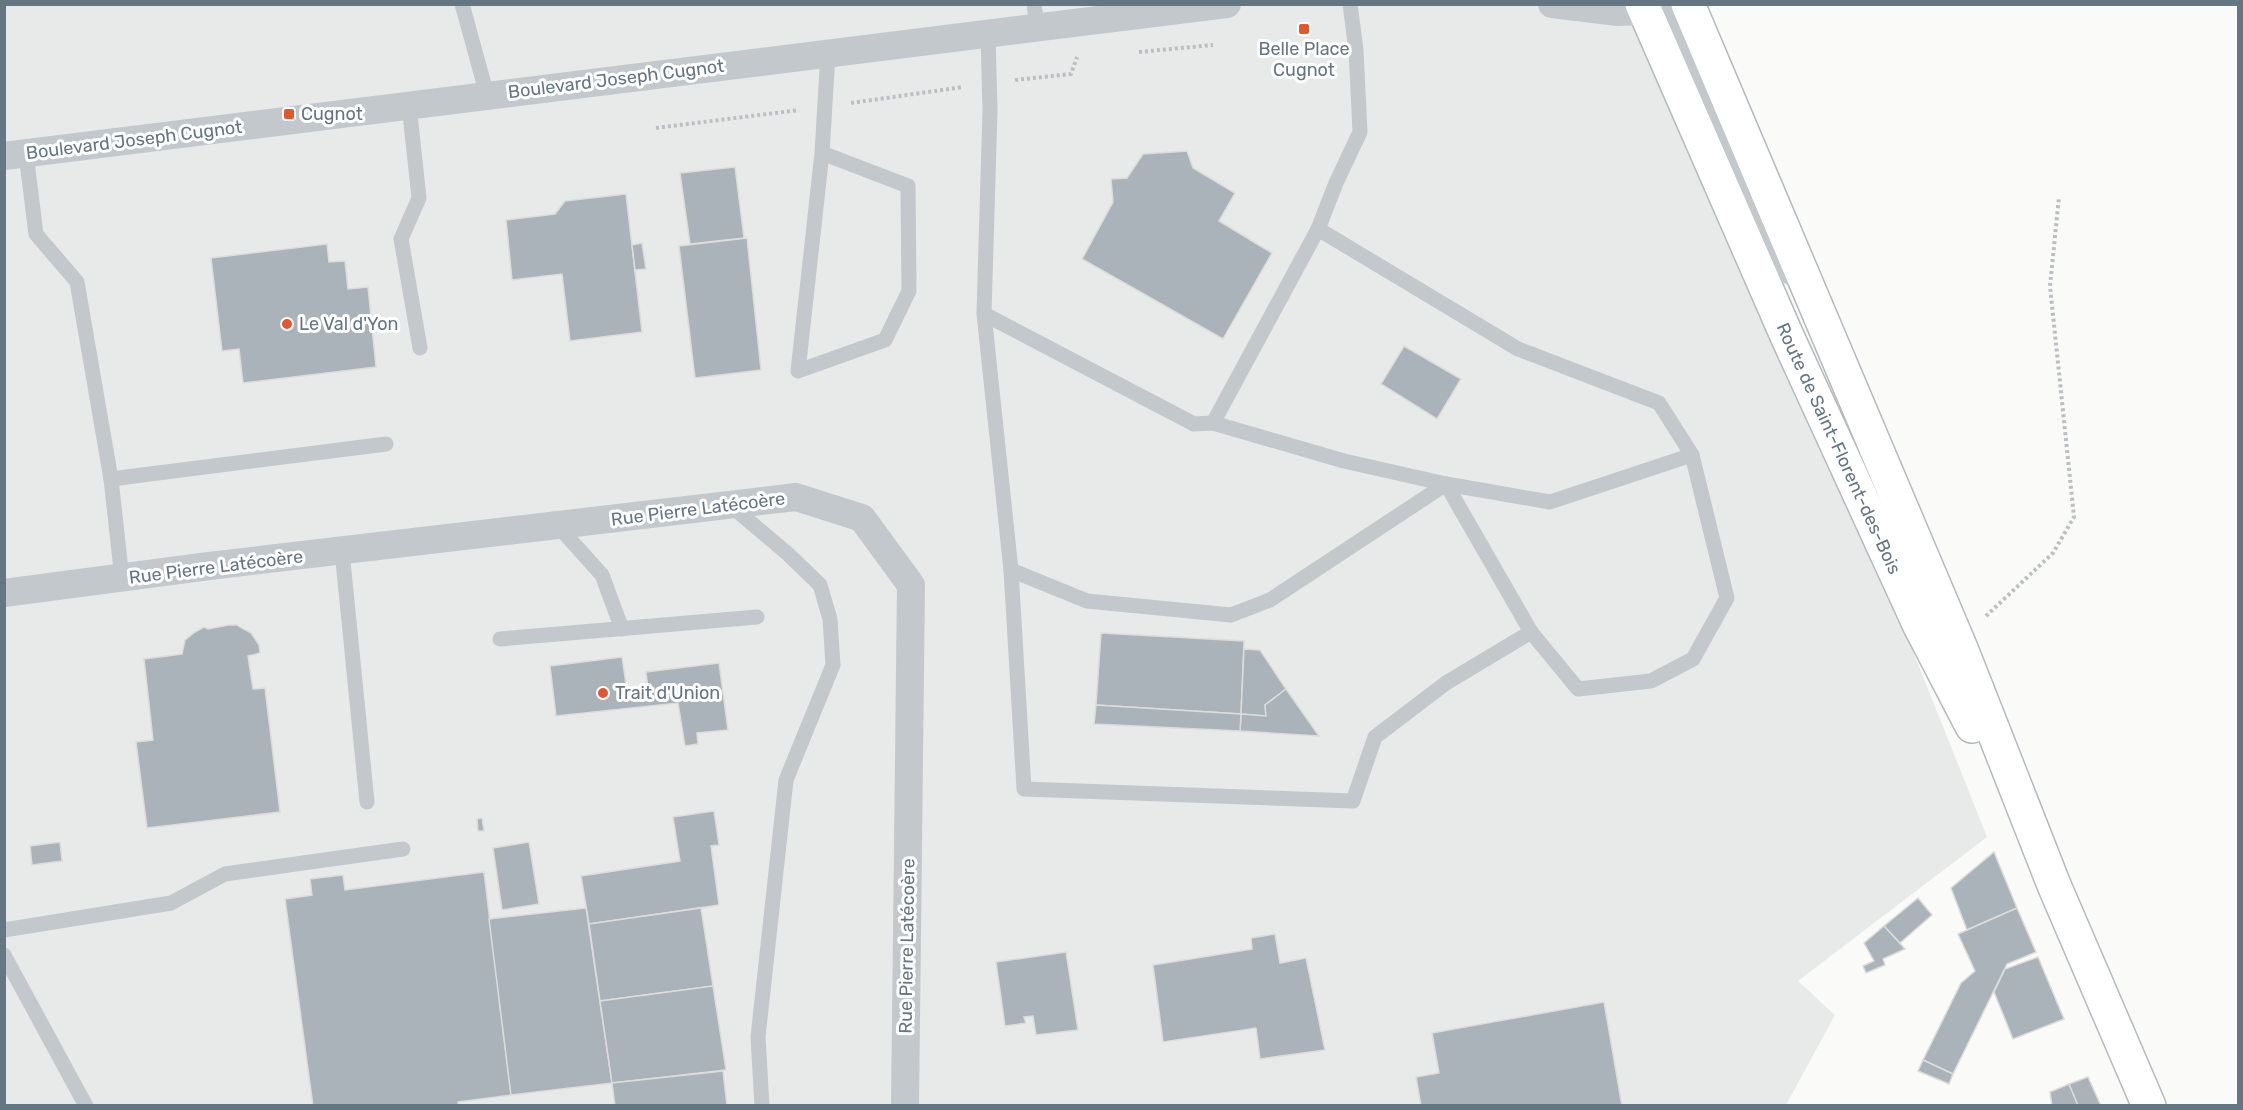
<svg xmlns="http://www.w3.org/2000/svg" width="2243" height="1110" font-family="Rubik,sans-serif">
	<rect width="100%" height="100%" fill="#fafaf8"/>
	<polygon fill="#e8e9e9" points="5,5 1655,5 1987,837 1798,981 1835,1015 1786,1105 5,1106"/>
	<g fill="#aab3b9" stroke="#dcdcda" stroke-width="1.5">
		<polygon points="1187,151 1193,168 1235,193 1219,221 1272,253 1223,339 1082,259 1113,202 1111,179 1127,178 1143,154"/>
		<polygon points="735,167 744,238 690,244 680,173"/>
		<polygon points="626,194 642,332 570,341 562,274 512,280 506,220 555,214 565,201"/>
		<polygon points="747,238 761,370 695,378 679,246"/>
		<polygon points="642,243 646,269 635,270 632,245"/>
		<polygon points="327,244 329,262 345,261 348,289 368,287 376,367 243,383 239,349 222,351 211,258"/>
		<polygon points="1404,346 1461,379 1437,419 1381,384"/>
		<polygon points="229,625 237,625 251,633 259,645 260,653 248,656 253,689 265,688 280,812 147,828 136,742 153,740 144,659 182,654 185,640 195,632 204,627 208,629"/>
		<polygon points="1101,633 1244,641 1241,714 1096,705"/>
		<polygon points="1244,649 1260,650 1286,689 1265,705 1266,716 1241,714"/>
		<polygon points="622,657 627,690 648,688 646,672 719,663 728,730 697,733 698,744 685,746 678,703 556,716 550,666"/>
		<polygon points="1286,689 1319,736 1240,731 1241,714 1266,716 1265,705"/>
		<polygon points="1096,705 1241,714 1240,731 1094,724"/>
		<polygon points="714,811 719,845 711,846 719,905 589,924 581,876 680,861 673,817"/>
		<polygon points="482,818 484,831 478,831 477,819"/>
		<polygon points="60,842 62,861 32,865 30,846"/>
		<polygon points="529,842 539,904 502,910 493,848"/>
		<polygon points="1994,852 2017,908 1967,930 1951,888"/>
		<polygon points="484,872 511,1095 458,1102 458,1106 313,1106 285,899 312,895 310,879 343,875 345,890"/>
		<polygon points="1918,898 1932,915 1900,943 1884,926"/>
		<polygon points="586,908 612,1083 511,1095 489,919"/>
		<polygon points="701,908 713,986 600,1001 589,924"/>
		<polygon points="2017,908 2036,952 2007,964 1953,1074 1923,1060 1961,983 1975,971 1958,934"/>
		<polygon points="1884,926 1905,949 1883,959 1885,965 1866,973 1863,966 1874,961 1864,943"/>
		<polygon points="1275,934 1280,963 1306,958 1325,1050 1260,1059 1256,1028 1163,1042 1153,965 1252,949 1251,938"/>
		<polygon points="1066,952 1078,1030 1036,1035 1033,1016 1024,1017 1026,1023 1005,1026 996,962"/>
		<polygon points="2038,957 2064,1019 2013,1039 1994,992 2005,969"/>
		<polygon points="713,986 726,1070 612,1083 600,1001"/>
		<polygon points="1604,1002 1622,1106 1421,1106 1416,1077 1439,1073 1432,1033"/>
		<polygon points="1923,1060 1953,1074 1949,1084 1918,1071"/>
		<polygon points="723,1071 727,1106 615,1106 612,1083"/>
		<polygon points="2088,1077 2101,1106 2078,1106 2069,1084"/>
		<polygon points="2069,1084 2078,1106 2052,1106 2050,1092"/>
	</g>
	<g fill="none" stroke-linecap="round" stroke-linejoin="round">
		<defs>
			<g id="primary">
				<path id="s1" d="M1642 4 1787 336 1920 626 1972 726"/>
				<polyline points="1688,4 1962,651 2054,885 2149,1106"/>
			</g>
		</defs>
		<use href="#primary" stroke="#b5babe" stroke-width="36"/>
		<g stroke="#bbbfc2" stroke-width="4" stroke-dasharray="3 3" stroke-linecap="butt">
			<polyline points="1139,52 1213,45"/>
			<polyline points="1015,80 1071,74 1077,57"/>
			<polyline points="851,103 963,87"/>
			<polyline points="656,128 799,110"/>
			<polyline points="1986,616 2053,553 2074,517 2050,286 2059,197"/>
		</g>
		<g stroke="#c3c8cc" stroke-width="15">
			<polyline points="462,4 487,95"/>
			<polyline points="1034,4 1037,26"/>
			<polyline points="409,105 419,198 401,239 420,348"/>
			<polyline points="822,153 908,186 909,291 885,340 798,371 822,153 828,54"/>
			<polyline points="26,154 36,234 77,282 111,479 122,579"/>
			<polyline points="1318,229 1518,349 1659,403 1692,455 1727,598 1693,659 1651,681 1578,689 1531,632"/>
			<polyline points="984,314 1194,424 1213,423 1344,461 1446,484 1531,632 1446,683 1375,737 1353,801 1024,789 1011,570 984,314 990,110 988,34"/>
			<polyline points="1213,423 1318,229 1336,183 1360,132 1356,50 1350,4"/>
			<polyline points="111,479 386,444"/>
			<polyline points="730,505 788,554 820,585 830,619 833,665 786,780 758,1037 762,1106"/>
			<polyline points="558,526 602,575 622,629"/>
			<polyline points="342,551 367,802"/>
			<polyline points="1011,570 1087,601 1231,615 1270,600 1446,484 1550,502 1692,455"/>
			<polyline points="500,639 757,617"/>
			<polyline points="4,930 171,903 225,874 403,849"/>
			<polyline points="4,955 86,1106"/>
		</g>
		<g stroke="#c3c8cc" stroke-width="28">
			<polyline points="1552,4 1618,12 1645,11 1646,4"/>
			<polyline points="1667,4 1751,209 1789,270"/>
			<polyline points="4,156 1227,4"/>
			<polyline points="4,593 209,566 796,497 862,518 911,585 905,1106"/>
		</g>
		<use href="#primary" stroke="#fff" stroke-width="33"/>
	</g>
	<g fill="#e4572e" stroke="#fff" stroke-width="2">
		<rect x="1298" y="23" width="12" height="12" rx="3"/>
		<rect x="283" y="108" width="12" height="12" rx="3"/>
		<circle cx="287" cy="324" r="6"/>
		<circle cx="603" cy="693" r="6"/>
	</g>
	<g text-anchor="middle" stroke-width="6" stroke-linejoin="round" paint-order="stroke">
		<g font-size="18" fill="#657683" stroke="#fff" text-anchor="start">
			<text x="1304" y="55" text-anchor="middle">Belle Place<tspan x="1304" dy="21">Cugnot</tspan></text>
			<text x="301" y="120">Cugnot</text>
			<text x="299" y="330">Le Val d'Yon</text>
			<text x="615" y="699">Trait d'Union</text>
		</g>
		<g font-size="18" fill="#657683" stroke="#fff">
			<text transform="translate(616 79) rotate(-7)" y="6">Boulevard Joseph Cugnot</text>
			<text transform="translate(134 140) rotate(-7)" y="6">Boulevard Joseph Cugnot</text>
			<text dy="6" stroke="none"><textPath href="#s1" startOffset="486">Route de Saint-Florent-des-Bois</textPath></text>
			<text transform="translate(698 509) rotate(-7)" y="6">Rue Pierre Latécoère</text>
			<text transform="translate(216 567) rotate(-7)" y="6">Rue Pierre Latécoère</text>
			<text transform="translate(907 946) rotate(-89)" y="6">Rue Pierre Latécoère</text>
		</g>
	</g>
	<rect width="2243" height="1110" fill="none" stroke="#657683" stroke-width="12"/>
</svg>
